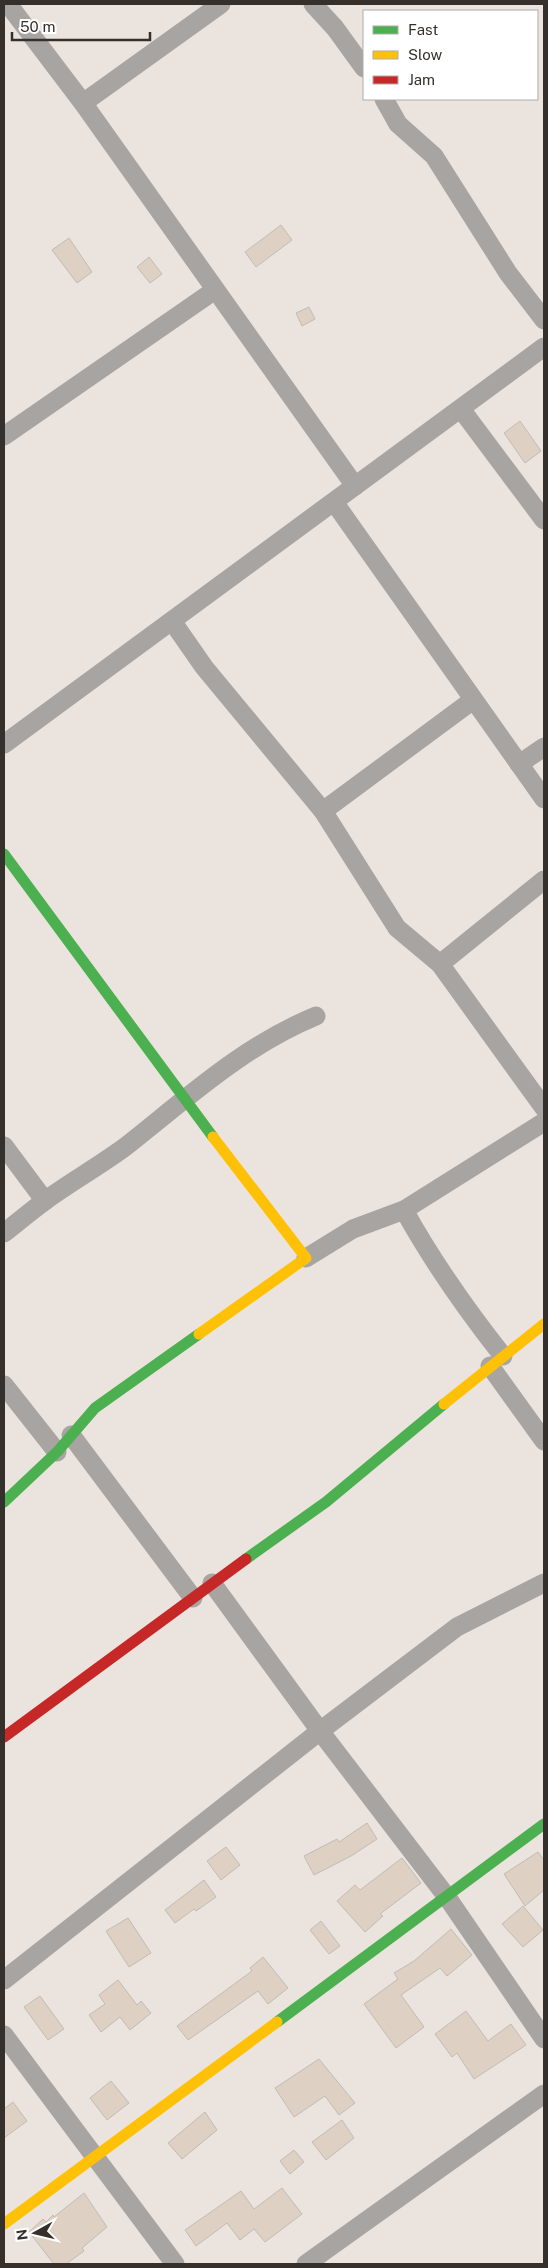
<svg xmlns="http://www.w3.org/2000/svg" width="548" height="2268" font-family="'Public Sans',sans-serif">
	<rect width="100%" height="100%" fill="#ebe4de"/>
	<g fill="#ded0c2" stroke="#c1bcb7">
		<polygon points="281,225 292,240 256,267 245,252"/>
		<polygon points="69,238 92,272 77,283 52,250"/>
		<polygon points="149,257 162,274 150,283 137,267"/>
		<polygon points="309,307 315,319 302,326 296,313"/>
		<polygon points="520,421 541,451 525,463 504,433"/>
		<polygon points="367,1823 377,1839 351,1856 314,1875 304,1856 337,1839 339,1842"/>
		<polygon points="226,1847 240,1865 221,1880 207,1861"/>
		<polygon points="538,1852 544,1860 544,1890 525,1906 504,1874"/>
		<polygon points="402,1858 421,1883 380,1914 383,1916 365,1932 337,1901 355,1885 360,1890"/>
		<polygon points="204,1880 216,1897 196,1911 194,1909 175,1923 165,1910"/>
		<polygon points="523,1906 543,1930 523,1947 502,1924"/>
		<polygon points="128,1918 151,1953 129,1967 106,1931"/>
		<polygon points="321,1921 340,1946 329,1954 310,1930"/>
		<polygon points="451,1929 472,1955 447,1976 440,1968 401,1995 424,2027 396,2048 364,2004 398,1979 394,1973 414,1961"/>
		<polygon points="263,1957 288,1988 268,2004 258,1991 188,2040 177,2026 252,1971 250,1968"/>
		<polygon points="118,1980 137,2005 141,2001 151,2013 130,2030 120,2017 101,2032 89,2015 105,2004 99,1995"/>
		<polygon points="40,1996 64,2029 48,2040 24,2007"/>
		<polygon points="466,2011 488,2041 511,2024 526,2045 474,2079 457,2053 452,2057 435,2034"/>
		<polygon points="319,2059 355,2103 339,2115 325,2096 294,2117 275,2088"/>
		<polygon points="111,2081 129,2103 107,2120 90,2098"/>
		<polygon points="13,2102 27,2121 4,2138 4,2109"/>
		<polygon points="205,2112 217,2130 182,2159 168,2143"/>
		<polygon points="342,2120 354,2138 326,2160 312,2142"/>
		<polygon points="294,2150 304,2162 290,2174 280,2161"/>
		<polygon points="282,2188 302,2214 265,2242 254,2229 240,2240 227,2223 196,2246 185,2230 241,2191 254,2209"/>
		<polygon points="84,2193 107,2227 82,2248 84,2251 66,2264 54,2264 29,2232 43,2219 46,2222 53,2215 54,2217"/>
	</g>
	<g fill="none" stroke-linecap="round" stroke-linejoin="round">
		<g stroke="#a7a4a2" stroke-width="19">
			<polyline points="8,4 83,103 355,486"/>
			<polyline points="313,4 335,28 364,68"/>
			<polyline points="384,99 398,124 434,156 508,273 544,320"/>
			<polyline points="83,103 221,4"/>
			<polyline points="461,409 544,520"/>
			<polyline points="4,436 215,290"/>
			<polyline points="334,502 544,799"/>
			<polyline points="172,621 204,667 323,811 397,928 440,964 544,1108"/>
			<polyline points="4,744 544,347"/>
			<polyline points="519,764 544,747"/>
			<polyline points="323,811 473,700"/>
			<polyline points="440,964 544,880"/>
			<polyline points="4,1146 45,1201"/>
			<path d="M404 1210C434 1264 465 1308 503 1356"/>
			<path d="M4 1233C18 1222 31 1211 46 1200 71 1182 99 1166 125 1147 186 1099 243 1046 316 1016"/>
			<polyline points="306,1258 353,1229 404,1210 544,1122"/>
			<polyline points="490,1366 544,1441"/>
			<polyline points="4,1385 57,1452"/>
			<polyline points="71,1435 193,1598"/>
			<polyline points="212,1583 320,1731 447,1897 544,2039"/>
			<polyline points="4,1980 320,1731 457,1627 544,1583"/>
			<polyline points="4,2035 175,2264"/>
			<polyline points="306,2264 544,2094"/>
		</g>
		<g stroke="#4caf50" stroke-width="11">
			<polyline points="4,854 213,1137"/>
			<polyline points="4,1502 57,1452 95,1408 199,1334"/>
			<polyline points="246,1559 326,1502 444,1404"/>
			<polyline points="277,2022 544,1824"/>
		</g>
		<g stroke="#ffc107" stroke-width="11">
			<polyline points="199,1334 306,1258 213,1137"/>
			<polyline points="444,1404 544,1324"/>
			<polyline points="4,2224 277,2022"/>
		</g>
		<polyline stroke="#c62828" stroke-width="11" points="4,1737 246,1559"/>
	</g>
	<rect width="548" height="2268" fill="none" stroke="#35302c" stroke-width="10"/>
	<rect x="363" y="10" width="175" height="90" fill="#ffffff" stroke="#aeacab"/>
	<rect x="373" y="26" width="25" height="8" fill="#4caf50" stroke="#aeacab"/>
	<text x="408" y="35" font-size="15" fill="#35302c">Fast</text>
	<rect x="373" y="51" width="25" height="8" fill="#ffc107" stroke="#aeacab"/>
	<text x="408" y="60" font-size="15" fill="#35302c">Slow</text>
	<rect x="373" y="76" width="25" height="8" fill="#c62828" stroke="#aeacab"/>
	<text x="408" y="85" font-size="15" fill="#35302c">Jam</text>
	<g transform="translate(35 2233) rotate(262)" stroke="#ffffff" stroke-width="4" paint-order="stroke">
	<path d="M0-4L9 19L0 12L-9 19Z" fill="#35302c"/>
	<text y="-8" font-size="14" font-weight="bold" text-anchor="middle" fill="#35302c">N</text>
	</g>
	<path d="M12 32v8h138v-8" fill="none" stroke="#35302c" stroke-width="2.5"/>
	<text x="20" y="32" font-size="15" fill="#35302c" stroke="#ffffff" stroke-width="4" paint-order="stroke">50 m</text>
</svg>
